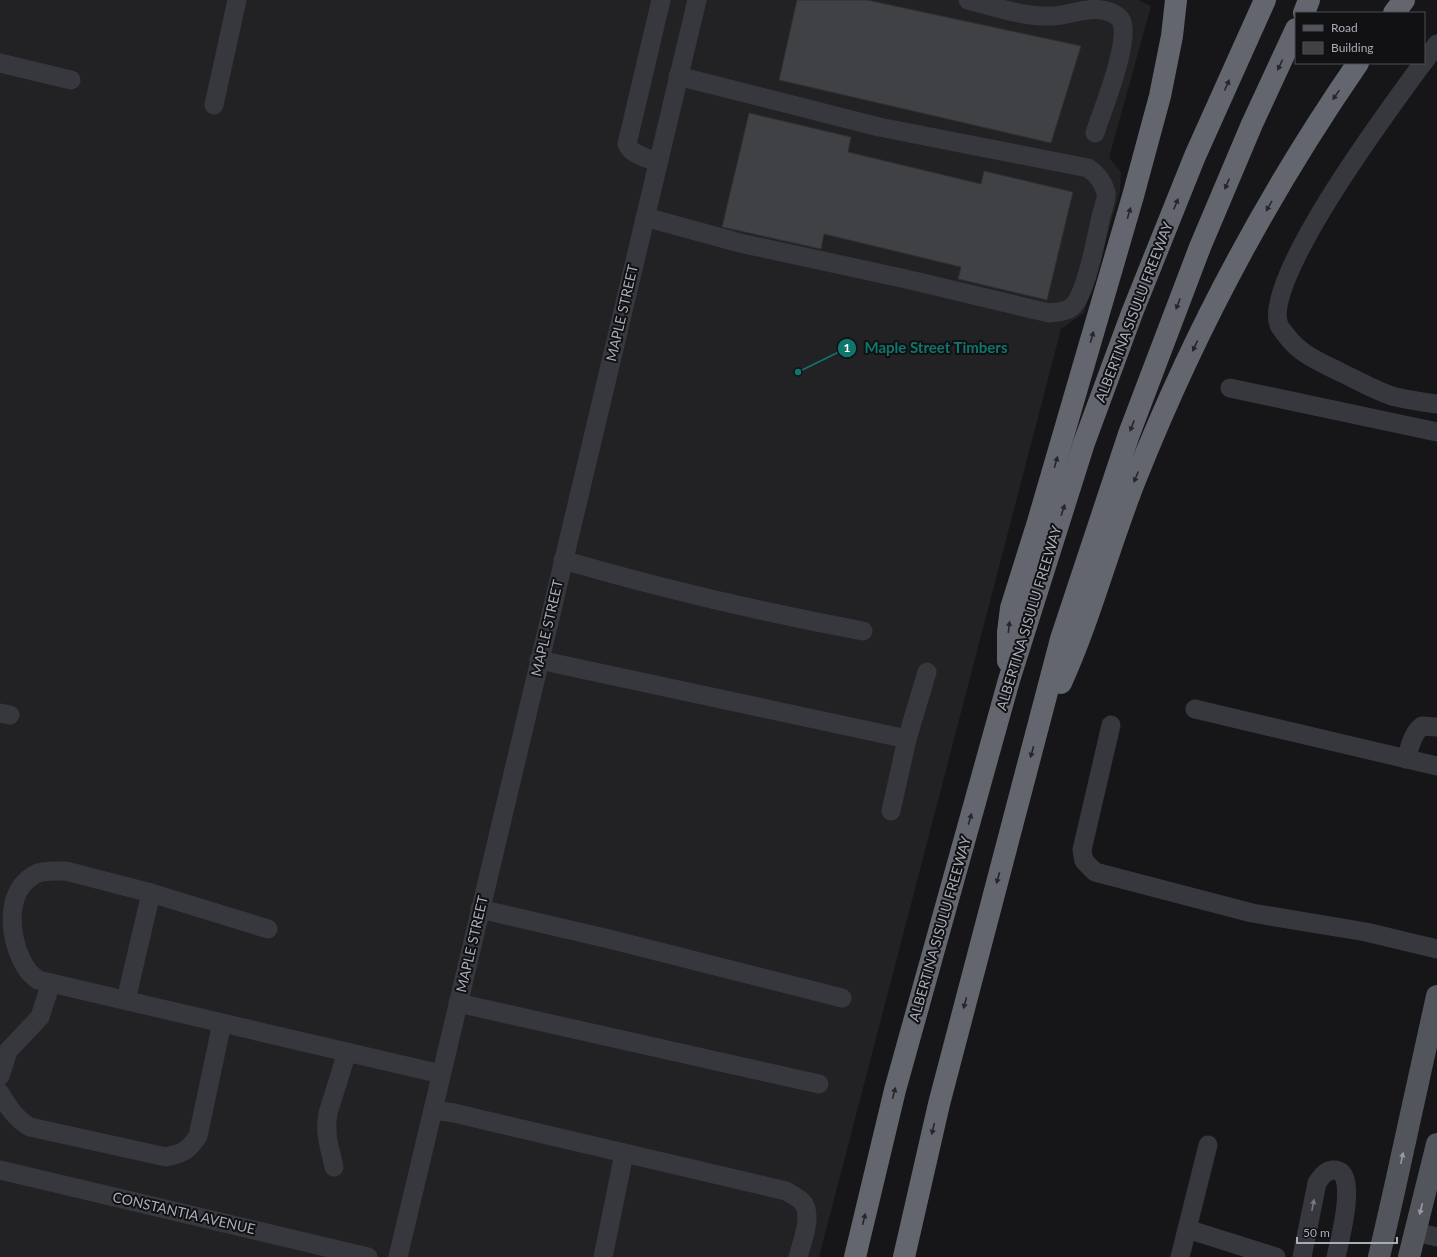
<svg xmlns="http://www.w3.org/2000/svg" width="1437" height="1257" font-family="Lato,sans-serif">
	<rect width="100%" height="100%" fill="#161618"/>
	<polygon fill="#222225" points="0,0 1138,0 1151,6 1109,158 1121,172 1120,192 1084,313 1061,329 819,1257 0,1257"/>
	<g fill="#404145" stroke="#303034">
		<polygon points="797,0 867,0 1081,46 1051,143 779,80"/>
		<polygon points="749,113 851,137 848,152 981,184 984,171 1073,192 1047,300 958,279 961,267 824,234 821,249 722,227"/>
	</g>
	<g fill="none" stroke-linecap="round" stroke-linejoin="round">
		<g stroke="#37383d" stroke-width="19">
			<path d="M968 0C995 7 1023 17 1051 16 1068 16 1085 7 1102 10 1109 11 1119 15 1122 22 1129 46 1103 108 1095 133"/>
			<polyline points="1424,62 1437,44"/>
			<polyline points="0,63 71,80"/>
			<path d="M1423 63C1393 104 1261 280 1279 325 1280 328 1284 332 1286 335 1301 355 1318 361 1340 372 1357 380 1374 390 1392 396 1407 400 1422 402 1437 404"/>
			<polyline points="214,105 237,0"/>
			<path d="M658 162C648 158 631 155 627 144L661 0"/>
			<path d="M645 217 740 243 906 279 1049 313C1057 312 1066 312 1072 307 1086 295 1097 235 1101 216 1103 209 1107 199 1106 192 1103 182 1097 174 1088 168L879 127 678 76"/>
			<polyline points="1230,388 1437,432"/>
			<path d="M563 560C662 589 762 612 863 631"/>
			<polyline points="539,660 907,739"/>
			<polyline points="1195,709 1437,766"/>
			<polyline points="0,713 10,715"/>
			<polyline points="1111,725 1082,850 1084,861 1095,872 1252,913 1366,932 1437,949"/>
			<path d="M1406 759C1410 747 1412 734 1422 726L1437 727"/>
			<polyline points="891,811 907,739 927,672"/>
			<polyline points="480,909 609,939 842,998"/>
			<path d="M268 929 151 893 66 871C56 871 46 870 38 873 1 889 9 946 29 972 32 975 35 978 38 980L441 1074"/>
			<polyline points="126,1000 151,893"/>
			<polyline points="458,1003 819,1084"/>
			<polyline points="0,1076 8,1051 40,1017 51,983"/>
			<path d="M0 1093C8 1107 16 1119 30 1127L166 1157C183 1153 188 1151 198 1136L222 1023"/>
			<path d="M433 1110 454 1113 786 1191C792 1195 800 1198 804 1204 812 1218 802 1242 798 1257"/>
			<path d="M334 1167C330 1148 324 1134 328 1113L347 1052"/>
			<polyline points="0,1170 368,1257"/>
			<polyline points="1187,1229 1276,1257"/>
			<polyline points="1415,1232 1437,1237"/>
			<polyline points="398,1257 697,0"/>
			<polyline points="603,1257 624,1154"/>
			<polyline points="1180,1257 1208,1145"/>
			<path d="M1302 1257 1317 1183C1321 1177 1325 1171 1333 1170 1360 1167 1339 1243 1336 1257"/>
		</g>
		<g stroke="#53555c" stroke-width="22">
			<polyline points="1379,1257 1393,1196 1437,996"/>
			<polyline points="1409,1257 1437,1144"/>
		</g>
		<g stroke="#63666e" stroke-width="22">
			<polyline points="1304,13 1309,0"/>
			<polyline points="1394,13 1404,0"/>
			<polyline points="1008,661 1008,632 1011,608 1038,522 1133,196 1160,96 1172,36 1176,0"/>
			<path d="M1061 683C1091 617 1109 545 1136 478 1194 332 1269 192 1358 63"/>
			<polyline points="855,1257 895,1090 1009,680 1084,443 1132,313 1195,156 1265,0"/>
			<polyline points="904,1257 939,1104 1061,639 1129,434 1200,247 1252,124 1296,29"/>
		</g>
	</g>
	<defs><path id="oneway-solid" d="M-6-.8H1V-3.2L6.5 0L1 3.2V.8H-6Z"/></defs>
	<g fill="#26262a">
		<use href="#oneway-solid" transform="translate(1280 65) rotate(115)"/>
		<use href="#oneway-solid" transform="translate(1227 85) rotate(-66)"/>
		<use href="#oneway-solid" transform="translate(1336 95) rotate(125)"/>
		<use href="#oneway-solid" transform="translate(1227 184) rotate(113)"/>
		<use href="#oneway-solid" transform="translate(1176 204) rotate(-68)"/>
		<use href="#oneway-solid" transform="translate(1269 206) rotate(120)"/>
		<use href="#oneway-solid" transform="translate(1129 213) rotate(-74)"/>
		<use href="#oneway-solid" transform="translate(1178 304) rotate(111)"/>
		<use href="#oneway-solid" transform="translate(1092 337) rotate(-74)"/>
		<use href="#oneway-solid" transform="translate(1195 346) rotate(115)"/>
		<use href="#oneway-solid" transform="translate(1132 426) rotate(111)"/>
		<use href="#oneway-solid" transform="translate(1056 462) rotate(-74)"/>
		<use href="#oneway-solid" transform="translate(1136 477) rotate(112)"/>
		<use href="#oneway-solid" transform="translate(1063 510) rotate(-72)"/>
		<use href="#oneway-solid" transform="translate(1009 627) rotate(-83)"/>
		<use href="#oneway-solid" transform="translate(1032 752) rotate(105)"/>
		<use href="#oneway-solid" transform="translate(970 819) rotate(-74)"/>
		<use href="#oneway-solid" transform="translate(998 878) rotate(105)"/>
		<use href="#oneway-solid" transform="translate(965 1003) rotate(105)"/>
		<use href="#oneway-solid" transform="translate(894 1093) rotate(-76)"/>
		<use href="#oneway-solid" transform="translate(933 1129) rotate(103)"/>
		<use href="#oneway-solid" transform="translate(864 1219) rotate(-77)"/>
	</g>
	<g fill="#979ba6">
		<use href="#oneway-solid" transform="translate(1402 1158) rotate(-78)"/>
		<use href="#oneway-solid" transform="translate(1421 1209) rotate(104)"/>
	</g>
	<use fill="#757881" href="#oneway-solid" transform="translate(1313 1205) rotate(-79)"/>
	<g text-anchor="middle" stroke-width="4" stroke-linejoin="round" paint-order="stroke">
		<g font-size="14" fill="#a8adb8" stroke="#111113">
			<text transform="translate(1134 312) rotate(-69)" y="5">ALBERTINA SISULU FREEWAY</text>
			<text transform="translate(622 313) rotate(-77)" y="5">MAPLE STREET</text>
			<text transform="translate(1029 618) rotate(-73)" y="5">ALBERTINA SISULU FREEWAY</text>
			<text transform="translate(547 628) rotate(-77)" y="5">MAPLE STREET</text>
			<text transform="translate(940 929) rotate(-74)" y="5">ALBERTINA SISULU FREEWAY</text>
			<text transform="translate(472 944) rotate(-77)" y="5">MAPLE STREET</text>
			<text transform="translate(184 1213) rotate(13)" y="5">CONSTANTIA AVENUE</text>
		</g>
	</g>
	<path fill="none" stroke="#0f766e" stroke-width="1.5" d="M798 372L847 348"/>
	<g fill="#0f766e" stroke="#111113" stroke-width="1.5">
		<circle cx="798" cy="372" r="4"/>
		<circle cx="847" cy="348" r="10"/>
	</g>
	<g font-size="12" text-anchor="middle" font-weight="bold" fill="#fff">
		<text x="847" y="352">1</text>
	</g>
	<g font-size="15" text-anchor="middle" font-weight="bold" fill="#0f766e" stroke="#111113" stroke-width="4" stroke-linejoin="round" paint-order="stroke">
		<text x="936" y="353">Maple Street Timbers</text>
	</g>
	<rect x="1295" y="12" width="130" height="52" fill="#111113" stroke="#4d4f55"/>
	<rect x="1303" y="25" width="20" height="6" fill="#53555c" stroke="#4d4f55"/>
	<text x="1331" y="32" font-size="12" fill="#a8adb8">Road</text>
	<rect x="1303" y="42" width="20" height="12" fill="#404145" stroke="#4d4f55"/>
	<text x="1331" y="52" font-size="12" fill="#a8adb8">Building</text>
	<path d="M1297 1237v6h100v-6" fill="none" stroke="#a8adb8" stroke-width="2"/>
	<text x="1303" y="1237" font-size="12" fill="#a8adb8" stroke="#111113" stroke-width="3" paint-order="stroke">50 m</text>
</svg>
